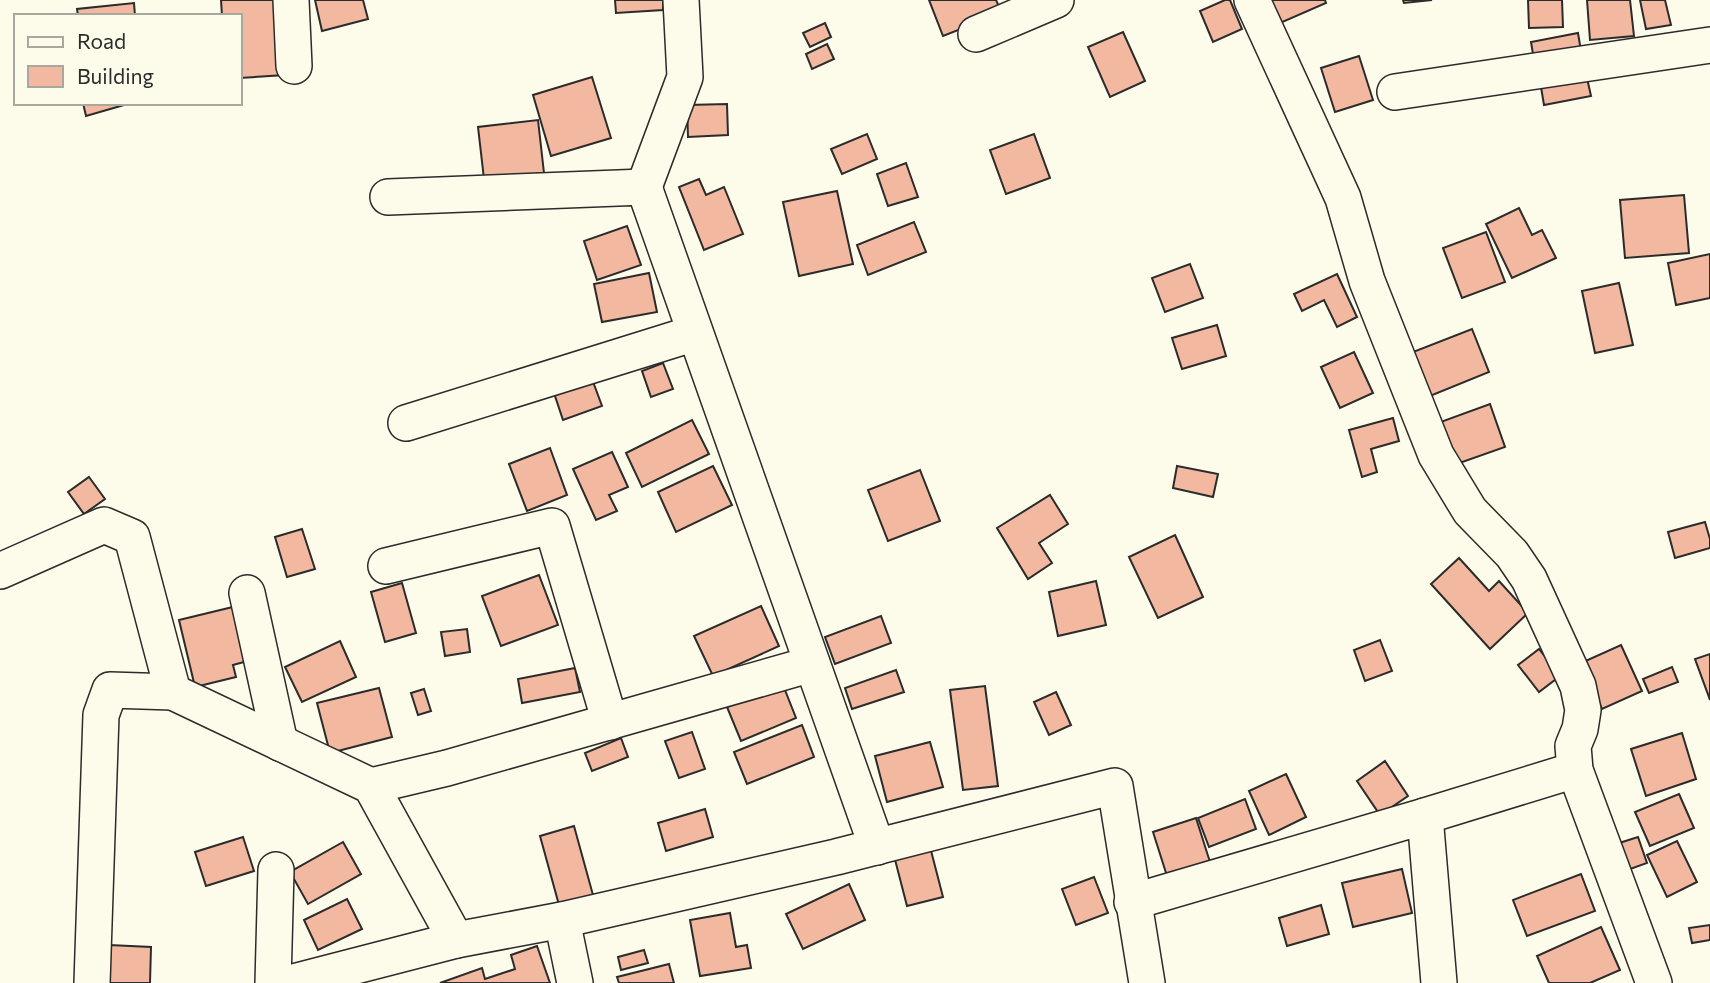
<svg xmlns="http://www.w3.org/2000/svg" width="1710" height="983" font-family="Commissioner,sans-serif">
	<rect width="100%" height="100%" fill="#fdfbea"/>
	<g fill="#f2b8a0" stroke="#2b2b2b" stroke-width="2">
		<polygon points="221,0 281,0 285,75 240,78 240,16 222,16"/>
		<polygon points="315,0 363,0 368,19 322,31"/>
		<polygon points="615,0 663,0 663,10 616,13"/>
		<polygon points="929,0 996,0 1002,13 943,36"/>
		<polygon points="1225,0 1230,0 1242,29 1213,42 1200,11"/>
		<polygon points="1259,0 1325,0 1326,3 1271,27"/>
		<polygon points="1403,0 1432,0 1404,3"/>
		<polygon points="1528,0 1562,0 1563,27 1529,28"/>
		<polygon points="1587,0 1630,0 1634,36 1590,40"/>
		<polygon points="1640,0 1665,0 1671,25 1646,29"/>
		<polygon points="134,3 135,16 78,16 77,9"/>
		<polygon points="825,23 831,37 810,47 803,33"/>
		<polygon points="1123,32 1145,81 1110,97 1088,47"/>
		<polygon points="1578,33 1581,51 1534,60 1531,42"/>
		<polygon points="827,44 834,59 812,69 806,54"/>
		<polygon points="1359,56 1373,100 1335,112 1321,68"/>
		<polygon points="592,77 611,138 551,156 533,95"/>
		<polygon points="1587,78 1591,96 1544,105 1541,87"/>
		<polygon points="83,103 131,103 86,116"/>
		<polygon points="727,104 728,135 688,137 687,105"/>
		<polygon points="538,120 544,173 484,179 478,127"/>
		<polygon points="867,134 877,159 842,174 831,149"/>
		<polygon points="1034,134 1050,178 1006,194 990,150"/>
		<polygon points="906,163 918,197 888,206 877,174"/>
		<polygon points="699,179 706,195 724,187 743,234 704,250 679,187"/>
		<polygon points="837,191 853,264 799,276 783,202"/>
		<polygon points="1684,195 1689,253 1625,258 1620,200"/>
		<polygon points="1519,208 1532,235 1542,230 1556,258 1512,278 1486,224"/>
		<polygon points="914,222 926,252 868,275 857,245"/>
		<polygon points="627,226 641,265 597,280 584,241"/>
		<polygon points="1486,232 1505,282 1462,298 1443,248"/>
		<polygon points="1710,254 1710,298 1676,305 1668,263"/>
		<polygon points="1190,264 1203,298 1165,312 1152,278"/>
		<polygon points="649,273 657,312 602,322 594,284"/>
		<polygon points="1337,274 1357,317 1337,327 1324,300 1302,311 1294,294"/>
		<polygon points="1619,283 1633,345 1595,353 1582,291"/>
		<polygon points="1217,325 1226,356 1182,369 1172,338"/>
		<polygon points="1472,329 1489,372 1430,396 1413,352"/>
		<polygon points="1354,352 1373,393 1340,408 1321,367"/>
		<polygon points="663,363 673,389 651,397 642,371"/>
		<polygon points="592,379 602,406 563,420 554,393"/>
		<polygon points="1490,404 1505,447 1451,466 1435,424"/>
		<polygon points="1393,418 1399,441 1371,449 1377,472 1362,477 1349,430"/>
		<polygon points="692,420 709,454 642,487 626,453"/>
		<polygon points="550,448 567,495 527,511 509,464"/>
		<polygon points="612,452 628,487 609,495 617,511 596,520 573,469"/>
		<polygon points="713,466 732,505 676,532 658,492"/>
		<polygon points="1177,466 1218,474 1213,497 1173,488"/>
		<polygon points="920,470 940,521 888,541 868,490"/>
		<polygon points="89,477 105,499 84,514 68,492"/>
		<polygon points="1050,495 1068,524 1039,543 1052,563 1028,579 997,528"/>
		<polygon points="1705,522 1710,539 1710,548 1675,558 1668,532"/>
		<polygon points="302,529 315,569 287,577 275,537"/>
		<polygon points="1175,535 1203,597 1158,618 1129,557"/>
		<polygon points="1459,558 1489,591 1499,581 1528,613 1490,649 1431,584"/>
		<polygon points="539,575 558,625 501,646 482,596"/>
		<polygon points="1096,581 1106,625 1058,636 1049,592"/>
		<polygon points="402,583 416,633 385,642 371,592"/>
		<polygon points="241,605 255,659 233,665 236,677 195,687 179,620"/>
		<polygon points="761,606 779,646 713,676 694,636"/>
		<polygon points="881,616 891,643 835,664 825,637"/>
		<polygon points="467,629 470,652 445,656 441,632"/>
		<polygon points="1380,640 1392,671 1365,681 1354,650"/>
		<polygon points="340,641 356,677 302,702 285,667"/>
		<polygon points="1621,645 1642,691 1602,709 1581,663"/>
		<polygon points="1539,649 1560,676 1539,692 1518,665"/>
		<polygon points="1710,654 1710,700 1695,659"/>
		<polygon points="1672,667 1678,682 1649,693 1643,679"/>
		<polygon points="575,668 580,692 522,703 518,679"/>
		<polygon points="896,670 904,692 852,709 845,688"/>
		<polygon points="783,685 796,718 741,741 727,707"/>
		<polygon points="985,686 998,786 963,790 950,690"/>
		<polygon points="379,688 392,737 330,753 317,703"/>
		<polygon points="424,689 431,711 418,715 411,693"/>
		<polygon points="1056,692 1071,725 1049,735 1034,702"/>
		<polygon points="802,725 814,757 747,784 734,752"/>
		<polygon points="692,732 705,769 679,778 665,741"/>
		<polygon points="1682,733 1696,779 1646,796 1631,749"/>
		<polygon points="621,738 628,757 592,771 585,753"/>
		<polygon points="930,742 943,787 887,802 875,756"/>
		<polygon points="1385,761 1408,796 1380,815 1357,781"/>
		<polygon points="1286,774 1306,817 1269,835 1249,791"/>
		<polygon points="1679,794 1694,828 1650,846 1635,812"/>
		<polygon points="1245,799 1256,829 1209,847 1198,818"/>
		<polygon points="705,809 713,837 666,851 658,823"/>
		<polygon points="1196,818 1210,862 1167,876 1153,832"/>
		<polygon points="574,826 593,895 559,905 540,836"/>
		<polygon points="243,837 254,871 206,886 195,852"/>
		<polygon points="1638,837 1647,863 1622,872 1613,845"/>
		<polygon points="928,839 943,897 907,906 892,848"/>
		<polygon points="1677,841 1697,882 1667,897 1647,855"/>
		<polygon points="343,842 361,874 308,904 290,872"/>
		<polygon points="1402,869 1412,913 1353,927 1342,883"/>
		<polygon points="1581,874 1595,911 1527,936 1513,900"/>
		<polygon points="1094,877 1108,913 1076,925 1062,889"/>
		<polygon points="849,884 865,920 803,949 786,914"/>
		<polygon points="347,899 362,929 318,950 304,920"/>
		<polygon points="1321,905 1329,934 1287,946 1279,918"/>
		<polygon points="730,913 736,947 747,945 751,968 700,976 690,920"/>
		<polygon points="1710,925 1710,940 1692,943 1689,928"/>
		<polygon points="1601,927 1620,970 1590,983 1549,983 1537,956"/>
		<polygon points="109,945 151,947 150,983 108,983"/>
		<polygon points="537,946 550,983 440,983 482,968 485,979 515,969 511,955"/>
		<polygon points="644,950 648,963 621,970 618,957"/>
		<polygon points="669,964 674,983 619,983 617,977"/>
	</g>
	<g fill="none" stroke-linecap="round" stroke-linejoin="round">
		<defs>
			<g id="minor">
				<polyline points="291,0 294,66"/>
				<polyline points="1252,0 1343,198 1367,281 1436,455 1470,511 1512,554 1529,579 1578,686 1583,710 1580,729 1573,746 1575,770 1654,983"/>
				<polyline points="976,34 1056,0"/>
				<polyline points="1395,92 1710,45"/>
				<polyline points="644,187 685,77 681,0"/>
				<polyline points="388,197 644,187 877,847"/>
				<polyline points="406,423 695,333"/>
				<polyline points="386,566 552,526 610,722"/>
				<polyline points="0,571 104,525 132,537 173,692 371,786 456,940 562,920"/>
				<polyline points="247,593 280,743"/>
				<polyline points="371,786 447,768 812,664"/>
				<polyline points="1425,816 1575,770"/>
				<polyline points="1132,902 1425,816 1439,983"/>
				<polyline points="92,983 101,715 110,690 173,692"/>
				<polyline points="273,983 276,870"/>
				<polyline points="290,983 456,940"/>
				<polyline points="575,983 562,920 836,857 1115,786 1147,983"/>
			</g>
		</defs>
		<use href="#minor" stroke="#2b2b2b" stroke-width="38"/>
		<use href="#minor" stroke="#fdfbea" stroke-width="35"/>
	</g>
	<rect x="14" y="14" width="228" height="91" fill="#fdfbea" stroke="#a9a89e" stroke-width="2"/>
	<rect x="28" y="37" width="35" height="10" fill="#fdfbea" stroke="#a9a89e" stroke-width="2"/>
	<text x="77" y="49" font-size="21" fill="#2b2b2b">Road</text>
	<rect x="28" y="66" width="35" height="21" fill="#f2b8a0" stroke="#a9a89e" stroke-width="2"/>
	<text x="77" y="84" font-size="21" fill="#2b2b2b">Building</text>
</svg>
